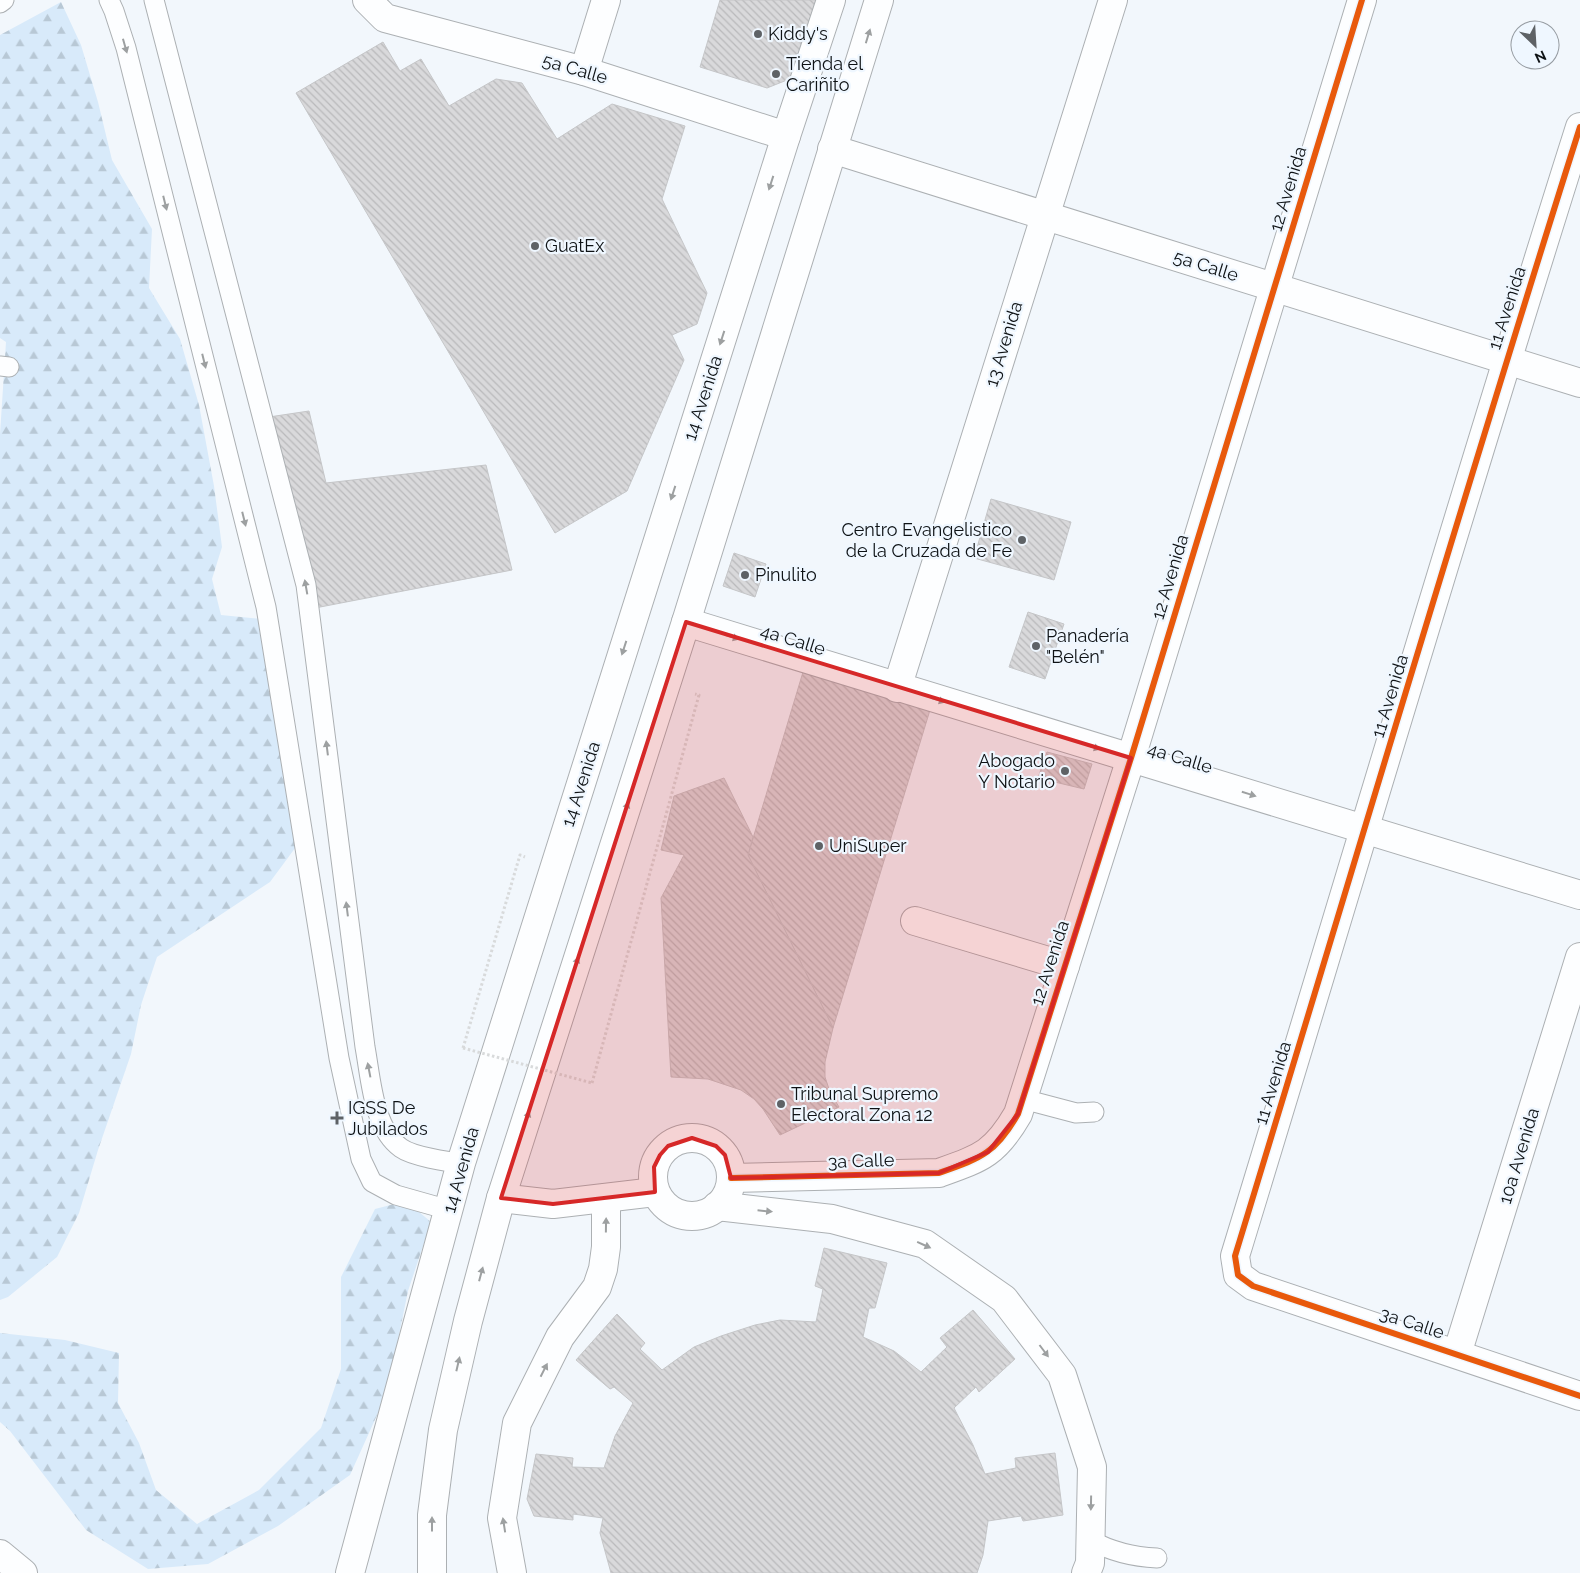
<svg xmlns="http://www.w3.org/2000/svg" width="1580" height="1573" font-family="Raleway,sans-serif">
	<defs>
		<pattern id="forest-firs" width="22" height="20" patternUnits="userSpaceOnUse" patternTransform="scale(1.25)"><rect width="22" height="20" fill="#d8eafa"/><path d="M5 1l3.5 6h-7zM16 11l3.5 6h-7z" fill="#b8c8d5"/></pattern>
		<pattern id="building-back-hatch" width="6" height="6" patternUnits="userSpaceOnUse" patternTransform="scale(1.25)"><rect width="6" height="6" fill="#d9d9db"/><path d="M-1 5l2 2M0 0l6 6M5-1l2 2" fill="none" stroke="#b9b9bb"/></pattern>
	</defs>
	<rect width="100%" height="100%" fill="#f2f7fc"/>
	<g fill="url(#forest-firs)">
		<polygon points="61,2 81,45 98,102 112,160 152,229 149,288 180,339 199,405 214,486 222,547 212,579 221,615 261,619 304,836 270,882 157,957 141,1005 131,1054 98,1150 79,1213 57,1257 8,1297 0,1300 0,434 6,342 0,338 0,35"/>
		<polygon points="406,1201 431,1222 408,1291 387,1393 350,1475 278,1526 208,1564 148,1569 86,1530 10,1431 0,1422 0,1333 65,1340 119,1353 118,1403 139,1443 156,1490 197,1524 259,1490 321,1428 341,1369 341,1277 375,1209"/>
	</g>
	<g fill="url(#building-back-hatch)" stroke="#c5c6c8">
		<polygon points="720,0 816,0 792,78 767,88 700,67"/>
		<polygon points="383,42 400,71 421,59 449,106 496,79 522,83 557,139 612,104 685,126 662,199 707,293 697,324 672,335 684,360 627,491 555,533 296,93"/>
		<polygon points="309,411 326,483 486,465 512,570 315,608 269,417"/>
		<polygon points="991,499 1071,522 1054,580 974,558"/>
		<polygon points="734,553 766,564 755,597 723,586"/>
		<polygon points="1028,612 1064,624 1045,679 1009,667"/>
		<polygon points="803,672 930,710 833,1028 748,855"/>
		<polygon points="1047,752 1092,764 1084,789 1038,778"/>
		<polygon points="724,778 753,837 748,855 833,1028 825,1062 825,1077 830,1092 839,1107 780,1135 763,1109 754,1099 741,1090 708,1079 671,1077 661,898 684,855 661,850 674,796"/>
		<polygon points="824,1248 887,1263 875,1308 869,1308 863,1337 894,1351 921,1372 947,1347 940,1338 973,1310 1015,1359 979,1392 976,1387 954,1408 973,1445 985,1474 1016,1468 1015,1458 1055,1453 1063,1515 1023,1521 1021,1516 988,1521 983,1555 977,1573 611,1573 600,1533 603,1518 573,1514 573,1520 534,1516 527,1499 536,1454 573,1458 572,1467 604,1468 615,1436 633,1403 614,1387 610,1389 576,1360 617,1314 645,1343 640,1349 662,1370 694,1347 721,1336 755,1325 780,1320 816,1322 823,1289 815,1286"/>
	</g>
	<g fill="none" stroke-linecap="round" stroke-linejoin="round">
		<defs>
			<g id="service">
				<polyline points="109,0 114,11 126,48 266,607 339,1058 361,1159 372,1182 396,1195 449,1210"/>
				<path d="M154 0 306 585 365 1047C371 1079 373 1128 401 1148 412 1156 447 1162 461 1163"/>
				<polyline points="0,3 4,0"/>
				<polyline points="0,366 9,367"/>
				<polyline points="1023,1099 1076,1113 1094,1112"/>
				<path d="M1090 1540C1112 1552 1133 1557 1157 1558"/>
			</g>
			<g id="minor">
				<polyline points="367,0 385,18 584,71 786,136"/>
				<polyline points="584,71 606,0"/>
				<path d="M1580 127C1461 502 1350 880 1235 1256L1238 1275 1253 1286 1580 1396"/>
				<polyline points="832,149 1580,383"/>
				<polyline points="686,622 1580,895"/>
				<polyline points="897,688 1113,0"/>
				<polyline points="915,921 1065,966"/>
				<circle cx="692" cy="1177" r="39"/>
				<path d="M731 1178 939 1173C981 1158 995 1154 1018 1114L1131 758 1362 0"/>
				<polyline points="501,1198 553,1204 655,1192"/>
				<polyline points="717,1206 832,1219 925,1244 1004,1299 1062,1375 1092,1467 1090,1563 1086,1573"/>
				<polyline points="1457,1354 1580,957"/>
				<polyline points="512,1573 502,1518 517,1423 560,1337 597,1287 603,1269 606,1247 606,1198"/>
			</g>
			<g id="secondary">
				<polyline points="350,1573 461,1163 786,136 831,0"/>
				<polyline points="432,1573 432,1515 443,1430 468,1321 501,1198 686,622 879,0"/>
			</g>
			<polyline id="trunk" points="0,1554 23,1573"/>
		</defs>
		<use href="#service" stroke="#acb0b3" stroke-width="21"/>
		<use href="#minor" stroke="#acb0b3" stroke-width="30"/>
		<use href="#secondary" stroke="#acb0b3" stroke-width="30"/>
		<use href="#trunk" stroke="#acb0b3" stroke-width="30"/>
		<g stroke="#d8dadb" stroke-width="3" stroke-dasharray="2.5 2.5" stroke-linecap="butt">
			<polyline points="463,1048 520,855 525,857"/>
			<polyline points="592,1083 699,695 695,694"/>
		</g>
		<use href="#service" stroke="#fdfeff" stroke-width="19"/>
		<use href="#minor" stroke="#fdfeff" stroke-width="28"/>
		<use href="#secondary" stroke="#fdfeff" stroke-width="28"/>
		<use href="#trunk" stroke="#fdfeff" stroke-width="28"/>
		<polyline stroke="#d8dadb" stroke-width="3" stroke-dasharray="2.5 2.5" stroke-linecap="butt" points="463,1048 592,1083"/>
		<defs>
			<g id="cycleway">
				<path d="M1580 127C1461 502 1350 880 1235 1256L1238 1275 1253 1286 1580 1396"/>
				<path d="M731 1178 939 1173C981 1158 995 1154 1018 1114L1131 758 1362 0"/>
			</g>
		</defs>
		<use href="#cycleway" stroke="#eff7ff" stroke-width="9"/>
		<use href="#cycleway" stroke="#e8590c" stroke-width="6"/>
	</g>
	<defs><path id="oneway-solid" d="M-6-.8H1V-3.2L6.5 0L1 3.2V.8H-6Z" transform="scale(1.25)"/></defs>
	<g fill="#9da0a1">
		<use href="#oneway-solid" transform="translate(868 36) rotate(-73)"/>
		<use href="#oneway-solid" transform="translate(125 46) rotate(74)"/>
		<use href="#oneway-solid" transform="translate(771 183) rotate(108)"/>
		<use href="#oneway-solid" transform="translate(165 203) rotate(76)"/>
		<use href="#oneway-solid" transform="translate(722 338) rotate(108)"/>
		<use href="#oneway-solid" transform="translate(204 361) rotate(76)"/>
		<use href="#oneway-solid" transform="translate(673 493) rotate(108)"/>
		<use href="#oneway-solid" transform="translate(244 519) rotate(76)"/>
		<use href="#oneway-solid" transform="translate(306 587) rotate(-100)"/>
		<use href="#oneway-solid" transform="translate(732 637) rotate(17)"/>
		<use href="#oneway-solid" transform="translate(624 648) rotate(108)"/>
		<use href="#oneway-solid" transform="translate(938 700) rotate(17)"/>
		<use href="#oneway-solid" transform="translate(1093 747) rotate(17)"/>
		<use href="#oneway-solid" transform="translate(327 748) rotate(-97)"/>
		<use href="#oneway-solid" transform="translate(1249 794) rotate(17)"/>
		<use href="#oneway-solid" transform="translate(626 809) rotate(-72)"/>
		<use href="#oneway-solid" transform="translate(347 909) rotate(-97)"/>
		<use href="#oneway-solid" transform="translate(576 964) rotate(-72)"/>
		<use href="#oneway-solid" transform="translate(369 1070) rotate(-101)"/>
		<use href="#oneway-solid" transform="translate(527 1118) rotate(-72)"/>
		<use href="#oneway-solid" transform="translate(765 1211) rotate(6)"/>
		<use href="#oneway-solid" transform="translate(606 1225) rotate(-89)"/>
		<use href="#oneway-solid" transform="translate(924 1245) rotate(24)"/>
		<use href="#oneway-solid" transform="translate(481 1274) rotate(-75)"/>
		<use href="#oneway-solid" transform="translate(1044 1351) rotate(53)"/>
		<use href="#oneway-solid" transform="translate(458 1364) rotate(-77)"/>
		<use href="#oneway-solid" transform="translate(544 1370) rotate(-63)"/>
		<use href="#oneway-solid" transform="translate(1091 1503) rotate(91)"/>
		<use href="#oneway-solid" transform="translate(432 1524) rotate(-90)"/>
		<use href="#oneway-solid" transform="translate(504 1525) rotate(-99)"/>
	</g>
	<path fill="#d62828" fill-opacity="0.2" stroke="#d62828" stroke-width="4" stroke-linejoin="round" d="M686 622 1131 758 1018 1114 988 1152 939 1173 731 1178 725 1155 716 1146 692 1138 668 1146 660 1155 654 1167 655 1192 553 1204 501 1198Z"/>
	<g fill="#5e6266" stroke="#eff7ff" stroke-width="2">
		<circle cx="758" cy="34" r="5"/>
		<circle cx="776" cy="74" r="5"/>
		<circle cx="535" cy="246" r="5"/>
		<circle cx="1022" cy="540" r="5"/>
		<circle cx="745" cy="575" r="5"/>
		<circle cx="1036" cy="646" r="5"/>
		<circle cx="1065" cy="771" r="5"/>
		<circle cx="819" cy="846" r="5"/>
		<circle cx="781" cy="1104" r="5"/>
		<path d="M334.5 1110.5h5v5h5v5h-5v5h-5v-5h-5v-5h5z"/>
	</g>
	<g text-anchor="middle" stroke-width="4.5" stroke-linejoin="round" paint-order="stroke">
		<g font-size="18" fill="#0e1215" stroke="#eff7ff" text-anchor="start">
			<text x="768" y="40">Kiddy's</text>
			<text x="786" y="70">Tienda el<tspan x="786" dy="21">Cariñito</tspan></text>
			<text x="545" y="252">GuatEx</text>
			<text x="1012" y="536" text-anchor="end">Centro Evangelistico<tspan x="1012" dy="21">de la Cruzada de Fe</tspan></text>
			<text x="755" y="581">Pinulito</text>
			<text x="1046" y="642">Panadería<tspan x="1046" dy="21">"Belén"</tspan></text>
			<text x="1055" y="767" text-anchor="end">Abogado<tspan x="1055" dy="21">Y Notario</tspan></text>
			<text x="829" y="852">UniSuper</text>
			<text x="791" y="1100">Tribunal Supremo<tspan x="791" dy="21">Electoral Zona 12</tspan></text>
			<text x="348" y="1114">IGSS De<tspan x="348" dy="21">Jubilados</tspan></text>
		</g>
		<g font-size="18" fill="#0e1215" stroke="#eff7ff">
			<text transform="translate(575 69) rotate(16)" y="6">5a Calle</text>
			<text transform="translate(1288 189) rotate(-73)" y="6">12 Avenida</text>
			<text transform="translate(1206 266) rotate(17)" y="6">5a Calle</text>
			<text transform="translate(1507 308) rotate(-72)" y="6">11 Avenida</text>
			<text transform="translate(1004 344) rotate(-73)" y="6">13 Avenida</text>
			<text transform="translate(703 398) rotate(-72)" y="6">14 Avenida</text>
			<text transform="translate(1170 577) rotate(-73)" y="6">12 Avenida</text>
			<text transform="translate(793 640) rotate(17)" y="6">4a Calle</text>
			<text transform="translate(1390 696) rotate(-73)" y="6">11 Avenida</text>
			<text transform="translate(1180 758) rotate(17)" y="6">4a Calle</text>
			<text transform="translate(581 784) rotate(-72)" y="6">14 Avenida</text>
			<text transform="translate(1050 963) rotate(-72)" y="6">12 Avenida</text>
			<text transform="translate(1273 1083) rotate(-73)" y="6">11 Avenida</text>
			<text transform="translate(1519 1156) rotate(-73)" y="6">10a Avenida</text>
			<text transform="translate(861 1161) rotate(-2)" y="6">3a Calle</text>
			<text transform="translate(461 1170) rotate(-74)" y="6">14 Avenida</text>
			<text transform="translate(1412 1323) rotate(18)" y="6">3a Calle</text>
		</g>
	</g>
	<g transform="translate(1535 45) rotate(155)"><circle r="24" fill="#eff7ff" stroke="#959ba1"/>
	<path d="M0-4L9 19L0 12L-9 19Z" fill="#5e6266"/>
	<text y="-8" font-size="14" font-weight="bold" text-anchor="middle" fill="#0e1215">N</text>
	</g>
</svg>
